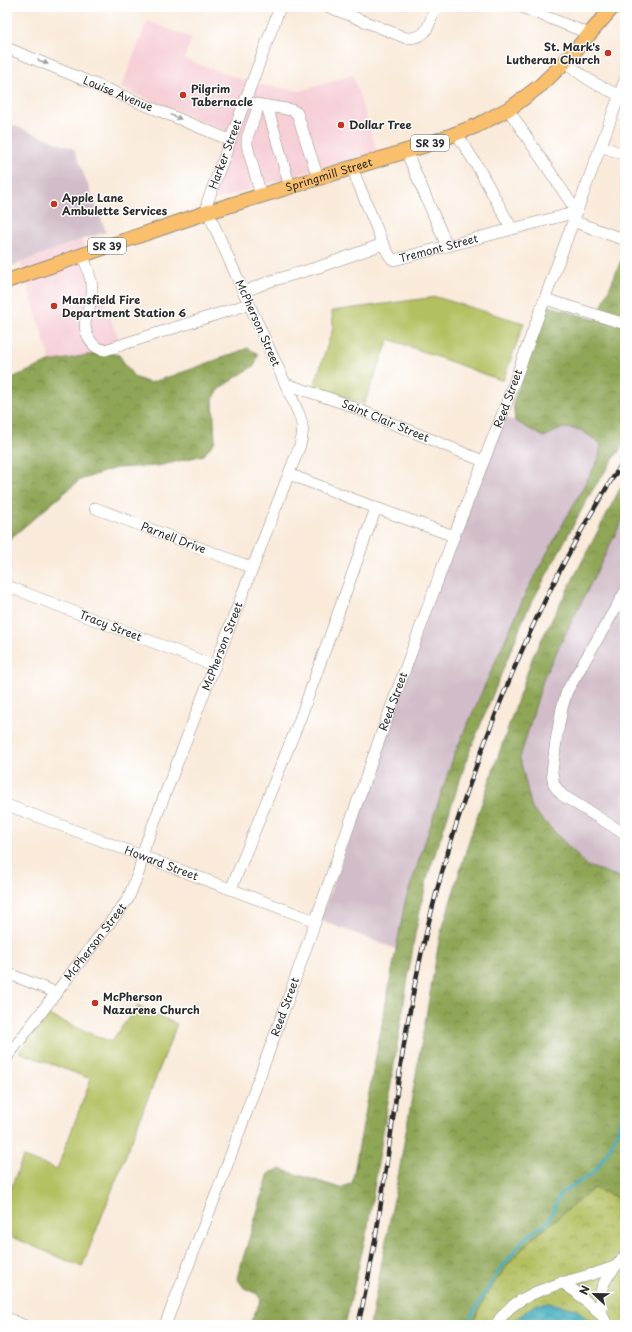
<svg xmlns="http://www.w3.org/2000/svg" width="632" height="1332" font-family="'Playpen Sans',sans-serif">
	<defs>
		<pattern id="forest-crowns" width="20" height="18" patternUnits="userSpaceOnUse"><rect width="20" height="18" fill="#8fa657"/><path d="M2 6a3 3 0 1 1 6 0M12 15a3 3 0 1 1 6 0" fill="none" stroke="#758748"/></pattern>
		<pattern id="park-crowns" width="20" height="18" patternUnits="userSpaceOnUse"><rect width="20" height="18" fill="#b4c061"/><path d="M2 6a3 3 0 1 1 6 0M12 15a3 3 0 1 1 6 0" fill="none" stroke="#939c50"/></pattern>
		<pattern id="water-waves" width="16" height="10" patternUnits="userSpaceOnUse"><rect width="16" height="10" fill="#3facbd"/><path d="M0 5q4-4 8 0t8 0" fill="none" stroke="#358c9a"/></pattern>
	</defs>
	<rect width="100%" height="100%" fill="#fff"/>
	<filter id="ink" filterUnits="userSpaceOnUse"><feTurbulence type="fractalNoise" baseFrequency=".025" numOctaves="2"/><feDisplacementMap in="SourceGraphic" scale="8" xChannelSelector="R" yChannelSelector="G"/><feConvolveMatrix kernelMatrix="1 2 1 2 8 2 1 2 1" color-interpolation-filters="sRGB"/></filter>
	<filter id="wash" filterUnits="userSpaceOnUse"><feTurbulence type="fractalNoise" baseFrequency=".012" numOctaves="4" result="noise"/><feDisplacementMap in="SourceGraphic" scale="16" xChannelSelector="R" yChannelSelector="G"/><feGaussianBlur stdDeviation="0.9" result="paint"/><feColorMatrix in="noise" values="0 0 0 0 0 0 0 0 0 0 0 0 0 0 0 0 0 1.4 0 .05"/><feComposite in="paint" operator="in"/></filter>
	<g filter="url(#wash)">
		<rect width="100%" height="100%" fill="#f9eada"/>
		<g fill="#f6cfd7">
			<polygon points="147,21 192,38 184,59 255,84 300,91 353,75 377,152 360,156 215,200 204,191 226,131 121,88"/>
			<polygon points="82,239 122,349 51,362 20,263"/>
		</g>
		<g fill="#d1bdc9">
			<polygon points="7,123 74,149 106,232 82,239 7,268"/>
			<polygon points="498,415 515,421 544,437 563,428 581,430 602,445 599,458 528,588 454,755 405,902 396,949 320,920"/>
			<polygon points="625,515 625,879 588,866 532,809 520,758 544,677"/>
		</g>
		<g fill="#b4c061" stroke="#707646">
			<polygon points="436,297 524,323 503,381 389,339 364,404 314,386 333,328 332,311"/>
			<polygon points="137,1006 177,1024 82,1267 7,1235 7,1198 23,1157 57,1169 91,1079 19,1052 48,1015 111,1042"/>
		</g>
		<g fill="url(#forest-crowns)" stroke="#5d6841">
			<polygon points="625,251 625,442 590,494 526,613 469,753 428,875 415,934 368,1226 345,1325 249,1325 261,1300 257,1294 244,1288 237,1278 269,1173 280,1169 340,1188 352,1183 405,902 454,755 528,588 599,458 601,444 581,430 563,428 544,437 515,421 513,403 546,305 596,320"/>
			<polygon points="248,348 258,354 255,365 220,388 213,399 215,441 204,455 158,466 116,468 80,480 7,541 7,380 49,362 105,352 119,355 134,377 150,383 189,370"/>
			<polygon points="625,479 625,515 544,677 520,758 532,809 588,866 625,879 625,1201 594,1188 530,1241 507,1266 486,1295 472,1325 370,1325 400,1166 440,936 471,834 533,656"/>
		</g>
		<polygon fill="url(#park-crowns)" stroke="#707646" points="594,1188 625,1201 625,1325 472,1325 486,1295 507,1266 530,1241"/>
		<polygon fill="url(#water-waves)" stroke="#356c74" points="551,1303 576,1309 593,1325 512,1325 516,1319 536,1304"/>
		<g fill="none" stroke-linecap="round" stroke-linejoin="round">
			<polyline stroke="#3facbd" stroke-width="3" points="467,1325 478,1304 498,1272 524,1239 548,1222 561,1193 593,1173 604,1158 617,1134 623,1108 625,1104"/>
		</g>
	</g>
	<g filter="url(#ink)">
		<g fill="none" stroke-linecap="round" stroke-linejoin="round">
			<defs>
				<g id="minor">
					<path d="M329 7 406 38C428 39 429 25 435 7"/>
					<polyline points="521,7 590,34"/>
					<path id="s1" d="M7 48 230 140"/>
					<path d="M566 61C581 77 599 87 620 95"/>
					<polyline points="244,102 292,110 297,113 318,178"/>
					<polyline points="259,105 247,138 247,145 261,196"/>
					<polyline points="267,106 290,187"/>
					<polyline points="457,134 479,169 512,229"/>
					<polyline points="601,146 625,155"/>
					<polyline points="406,151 447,246"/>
					<polyline points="352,168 383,244"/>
					<polyline points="573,221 625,240"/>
					<path d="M83 255C86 266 93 280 92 292 92 310 78 321 90 340 93 346 98 349 105 350L249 304"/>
					<path id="s2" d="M243 292 271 281 319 267 383 244 391 258 394 260 577 212 508 109"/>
					<polyline points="545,299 625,324"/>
					<path id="s3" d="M286 384 343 403 483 461"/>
					<polyline points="289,474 376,508 454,536"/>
					<path id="s4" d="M95 508 253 568"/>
					<path id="s5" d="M7 586 215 666"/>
					<polyline points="625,592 567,691 562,708 556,741 552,772 554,785 562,795 625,834"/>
					<path id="s6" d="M7 805 315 921"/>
					<polyline points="231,889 300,719 376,508"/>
					<polyline points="7,973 57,993"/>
					<path id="s7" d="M7 1057 128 899 139 871 145 846 300 445C304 433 303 425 299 414L249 304 208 212 207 203 280 7"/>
					<polyline points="562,1282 576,1292 601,1315"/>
					<polyline points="7,1318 23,1325"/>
					<path id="s8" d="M165 1325 219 1187 288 999 382 732 454 536 504 410 625 80"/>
					<path d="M496 1325C517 1286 579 1282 616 1266"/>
					<path d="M607 1325C591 1295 604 1278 625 1256"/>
				</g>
				<g id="major">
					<path id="s9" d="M7 281 208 212 426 145 476 126 512 107 541 85 566 61 613 7"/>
				</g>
			</defs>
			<use href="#minor" stroke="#928a82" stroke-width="12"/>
			<use href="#major" stroke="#928a82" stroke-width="16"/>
			<use href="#minor" stroke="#fff" stroke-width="11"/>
			<use href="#major" stroke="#f9bf6d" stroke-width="14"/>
			<defs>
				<path id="rail" d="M358 1325C382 1226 390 1122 408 1021 425 923 452 828 488 734 524 638 568 545 625 459"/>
			</defs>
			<use href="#rail" stroke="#2b2b2b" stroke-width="4.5"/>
			<use href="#rail" stroke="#fff" stroke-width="3" stroke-dasharray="9" stroke-linecap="butt"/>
		</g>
		<defs><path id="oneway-solid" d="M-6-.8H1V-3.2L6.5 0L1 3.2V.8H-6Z"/></defs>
		<g fill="#a0a0a0">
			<use href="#oneway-solid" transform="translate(43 62) rotate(22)"/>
			<use href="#oneway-solid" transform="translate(176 117) rotate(22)"/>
		</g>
	</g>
	<g fill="#c8321e" stroke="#fff" stroke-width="1.5">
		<circle cx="608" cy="53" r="4"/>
		<circle cx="183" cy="95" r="4"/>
		<circle cx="341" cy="125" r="4"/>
		<circle cx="54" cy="204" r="4"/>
		<circle cx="54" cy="306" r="4"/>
		<circle cx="95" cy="1003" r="4"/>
	</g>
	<g text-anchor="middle" stroke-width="3" stroke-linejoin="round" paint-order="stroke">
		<g fill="#fff" stroke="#6b6b6b" stroke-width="1">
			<rect x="411" y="135" width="38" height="16" rx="3"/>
			<rect x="88" y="238" width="38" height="16" rx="3"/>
		</g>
		<g font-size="10" font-weight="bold" fill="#2b2b2b">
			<text x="430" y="147">SR 39</text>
			<text x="107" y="250">SR 39</text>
		</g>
		<g font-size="11" font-weight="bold" fill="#2b2b2b" stroke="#fff" text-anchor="start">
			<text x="600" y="51" text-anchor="end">St. Mark's<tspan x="600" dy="13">Lutheran Church</tspan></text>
			<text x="191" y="93">Pilgrim<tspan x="191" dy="13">Tabernacle</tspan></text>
			<text x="349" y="129">Dollar Tree</text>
			<text x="62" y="202">Apple Lane<tspan x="62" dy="13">Ambulette Services</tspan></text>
			<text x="62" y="304">Mansfield Fire<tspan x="62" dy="13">Department Station 6</tspan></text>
			<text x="103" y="1001">McPherson<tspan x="103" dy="13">Nazarene Church</tspan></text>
		</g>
		<g font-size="11" fill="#2b2b2b" stroke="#fff">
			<text dy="4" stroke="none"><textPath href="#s1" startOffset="120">Louise Avenue</textPath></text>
			<text dy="4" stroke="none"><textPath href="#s7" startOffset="999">Harker Street</textPath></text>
			<text dy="4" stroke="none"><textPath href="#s9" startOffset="339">Springmill Street</textPath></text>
			<text dy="4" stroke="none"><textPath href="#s2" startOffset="214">Tremont Street</textPath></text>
			<text transform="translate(258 323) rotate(66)" y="4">McPherson Street</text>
			<text dy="4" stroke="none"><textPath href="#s8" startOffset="988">Reed Street</textPath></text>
			<text dy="4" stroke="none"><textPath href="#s3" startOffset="106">Saint Clair Street</textPath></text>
			<text dy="4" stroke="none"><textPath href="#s4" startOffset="84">Parnell Drive</textPath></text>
			<text dy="4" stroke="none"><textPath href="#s5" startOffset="111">Tracy Street</textPath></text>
			<text dy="4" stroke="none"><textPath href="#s7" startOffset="469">McPherson Street</textPath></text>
			<text dy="4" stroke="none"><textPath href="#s8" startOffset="664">Reed Street</textPath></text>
			<text dy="4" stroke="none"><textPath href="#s6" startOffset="165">Howard Street</textPath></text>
			<text dy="4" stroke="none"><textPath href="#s7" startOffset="145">McPherson Street</textPath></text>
			<text dy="4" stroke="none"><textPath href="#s8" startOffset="340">Reed Street</textPath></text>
		</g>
	</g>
	<rect width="632" height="1332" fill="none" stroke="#fff" stroke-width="24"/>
	<g transform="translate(594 1294) rotate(292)" stroke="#ffffff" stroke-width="3" paint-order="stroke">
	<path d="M0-3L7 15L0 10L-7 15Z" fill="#2b2b2b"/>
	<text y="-6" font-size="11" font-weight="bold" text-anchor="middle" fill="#2b2b2b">N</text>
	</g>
</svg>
